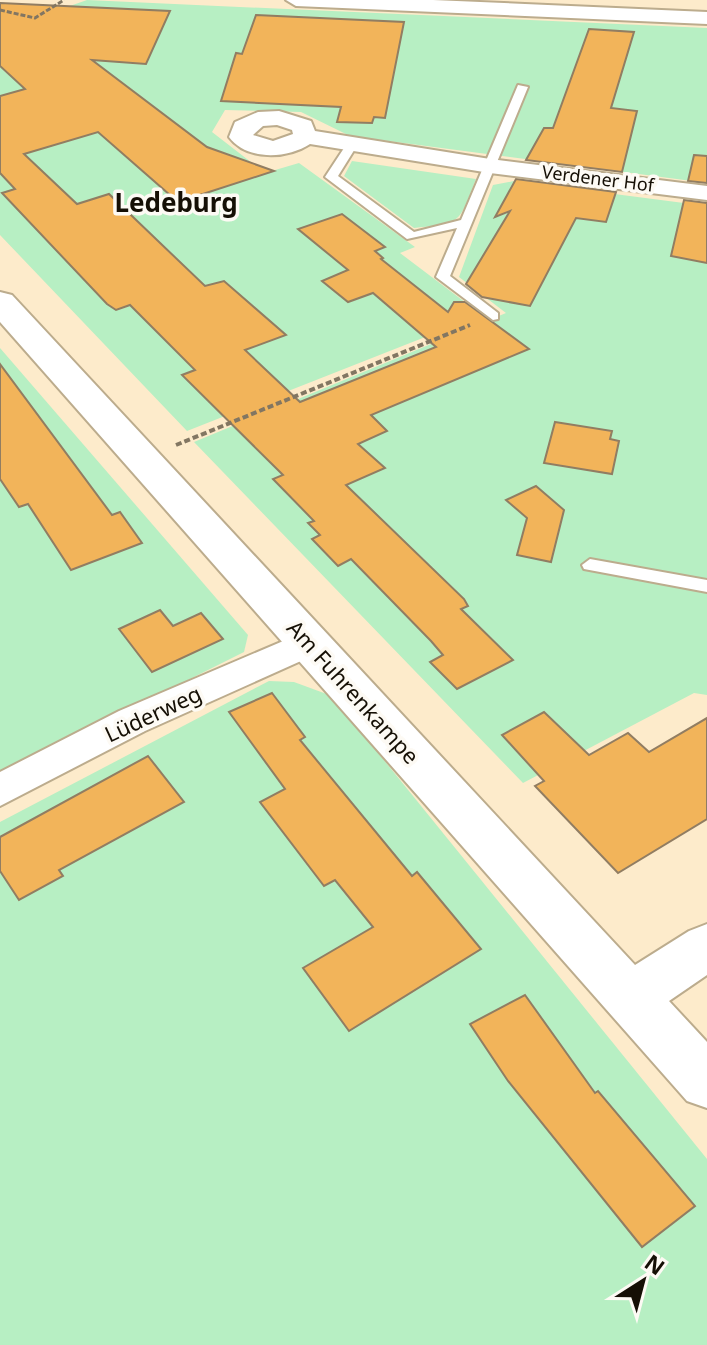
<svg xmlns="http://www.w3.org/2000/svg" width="707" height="1345" font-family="'Noto Sans',sans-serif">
	<rect width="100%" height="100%" fill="#fdebcb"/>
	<g fill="#b7efc3">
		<polygon points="87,0 707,28 707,183 350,136 301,112 225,110 212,132 265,173 299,163 415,247 400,253 478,312 476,317 187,431 0,235 0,14 27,21"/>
		<path d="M352 161 476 179C458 224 463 223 414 228L344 176Z"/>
		<polygon points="514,181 707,206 707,695 694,693 523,783 194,442 506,313 459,277 493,185"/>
		<polygon points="0,348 248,635 244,652 0,774"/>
		<polygon points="269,681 294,682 332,696 707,1159 707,1345 0,1345 0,822"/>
	</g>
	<g fill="#f2b45a" stroke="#917d62" stroke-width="2">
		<polygon points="0,3 170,11 146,64 92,60 207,147 274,171 178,202 98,132 24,154 77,204 109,194 205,286 224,281 286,335 245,350 300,402 436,347 373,293 348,302 322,281 348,270 298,229 342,214 385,247 375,251 383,258 381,259 448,312 454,302 465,302 529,349 371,415 387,431 358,444 385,468 346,485 464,599 468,606 461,609 513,660 457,689 430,662 443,655 431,641 351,559 338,566 312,539 320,535 308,523 314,521 273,479 283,475 182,375 195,370 130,305 116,310 107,304 2,193 15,189 0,173 0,96 25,89 0,66"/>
		<polygon points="256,15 404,22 385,118 374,117 372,123 337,122 341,107 221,101 236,53 242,54"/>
		<polygon points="589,29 634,32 611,108 637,111 622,172 526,160 544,128 553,128"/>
		<polygon points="694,155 707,156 707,183 688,181"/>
		<polygon points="516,179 616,192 606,222 576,218 530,306 482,297 466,284 510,211 495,217"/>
		<polygon points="684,200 707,203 707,263 671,256"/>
		<polygon points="0,364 112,515 120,512 142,543 71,570 28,504 19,507 0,479"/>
		<polygon points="555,422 612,431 610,439 619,441 612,474 544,463"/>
		<polygon points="536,486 564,510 551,562 517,555 527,518 506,500"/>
		<polygon points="160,610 173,626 201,613 223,639 152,672 119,629"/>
		<polygon points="272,693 305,737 300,740 412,876 417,872 481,949 349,1031 303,968 373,927 335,880 324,886 260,802 285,789 229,712"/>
		<polygon points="544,712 589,755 628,733 649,752 707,718 707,819 618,873 535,786 544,781 502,735"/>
		<polygon points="148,756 184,802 59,870 63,876 19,900 0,871 0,837"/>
		<polygon points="525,995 595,1093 598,1091 695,1206 642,1247 508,1081 470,1024"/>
	</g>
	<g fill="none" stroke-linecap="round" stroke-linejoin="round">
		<defs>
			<g id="service">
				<polygon points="518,85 528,87 450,276 498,313 498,319 493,320 436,277 457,228 407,239 325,177 348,142 356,142 358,144 338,176 414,232 461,220"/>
				<polygon points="590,559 707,580 707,592 584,569 582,565"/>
			</g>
			<g id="minor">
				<polygon points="286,0 433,0 707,12 707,24 296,6"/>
				<path d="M279 111 311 121 315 131 490 159 707 186V200L490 173 310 144C287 159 247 161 229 137L235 122 258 112ZM277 125 292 130 293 134 273 141 253 135 263 126Z"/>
				<polygon points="309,630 321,634 327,643 321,652 145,731 0,806 0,772 119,711"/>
			</g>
			<polygon id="tertiary" points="0,292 12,295 635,965 689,931 707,924 707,975 669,1001 707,1042 707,1108 687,1101 0,322"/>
		</defs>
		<use href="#service" stroke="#bcac8d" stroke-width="4"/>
		<use href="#minor" stroke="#bcac8d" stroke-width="4"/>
		<use href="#tertiary" stroke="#bcac8d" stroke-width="4"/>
		<polyline stroke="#827662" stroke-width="3" stroke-dasharray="5 2" stroke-linecap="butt" points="0,10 35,18 64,0"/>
		<polyline stroke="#827662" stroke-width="4" stroke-dasharray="6 3" stroke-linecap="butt" points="176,445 470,325"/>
		<use href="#service" fill="#fff" fill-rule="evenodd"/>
		<use href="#minor" fill="#fff" fill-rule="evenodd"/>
		<use href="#tertiary" fill="#fff" fill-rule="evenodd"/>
	</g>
	<g text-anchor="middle" stroke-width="7" stroke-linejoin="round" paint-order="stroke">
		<g font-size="18" fill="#150f05" stroke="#fdfaf4">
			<text transform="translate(598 179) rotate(7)" y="6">Verdener Hof</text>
		</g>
		<g font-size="22" fill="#150f05" stroke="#fdfaf4">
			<text transform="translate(353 692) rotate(48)" y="8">Am Fuhrenkampe</text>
			<text transform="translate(153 714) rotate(-25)" y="8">Lüderweg</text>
		</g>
		<g font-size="26" font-weight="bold" fill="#150f05" stroke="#fdfaf4">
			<text x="176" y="212">Ledeburg</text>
		</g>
	</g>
	<g transform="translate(643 1281) rotate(36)" stroke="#fdfaf4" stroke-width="6" paint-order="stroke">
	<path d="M0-6L14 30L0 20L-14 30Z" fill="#150f05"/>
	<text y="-12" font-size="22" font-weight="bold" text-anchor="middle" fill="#150f05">N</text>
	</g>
</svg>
